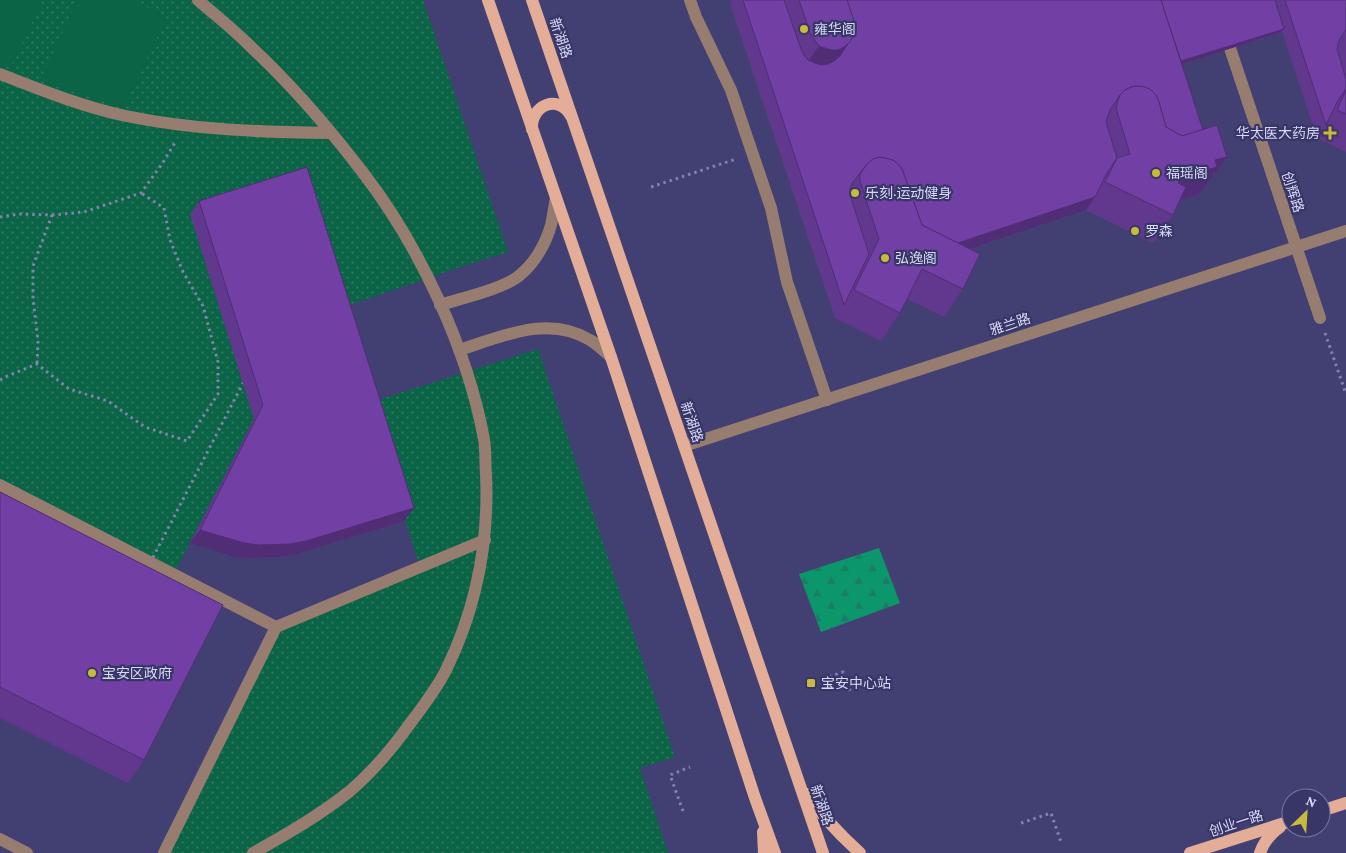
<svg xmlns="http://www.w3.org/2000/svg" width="1346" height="853" font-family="'Crimson Pro','Noto Sans SC',serif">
	<defs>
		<pattern id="forest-firs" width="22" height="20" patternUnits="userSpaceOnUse" patternTransform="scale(1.25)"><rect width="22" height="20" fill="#0b976b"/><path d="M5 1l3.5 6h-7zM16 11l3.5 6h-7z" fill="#1b7d61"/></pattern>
		<pattern id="garden-dots" width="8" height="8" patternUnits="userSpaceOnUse" patternTransform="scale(1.25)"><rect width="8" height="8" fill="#0c6446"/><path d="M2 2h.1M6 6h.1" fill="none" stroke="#2f7a61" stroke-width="1.8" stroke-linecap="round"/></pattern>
	</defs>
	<rect width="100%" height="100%" fill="#424073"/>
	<polygon fill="url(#forest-firs)" points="879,548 900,603 821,632 799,574"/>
	<g fill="url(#garden-dots)">
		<polygon points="0,0 423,0 508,252 466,265 338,309 254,419 173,575 0,485"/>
		<polygon points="538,349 675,757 640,768 668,853 164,853 276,627 420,567 368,403"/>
	</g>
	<g fill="#0c6446">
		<polygon points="0,0 43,0 10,68 0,63"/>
		<polygon points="78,0 137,0 165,20 124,108 40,81"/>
	</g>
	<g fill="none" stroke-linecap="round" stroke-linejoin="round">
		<g stroke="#8282ac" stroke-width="3" stroke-dasharray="2.5 4" stroke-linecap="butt">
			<polyline points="651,187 736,159"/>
			<polyline points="52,215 84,212 141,193 162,164 176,141"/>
			<polyline points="0,217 19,214 52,215 33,266 33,298 38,341 37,364"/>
			<polyline points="1325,333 1346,394"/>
			<polyline points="0,380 5,377 37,364 69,389 108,401 145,427 187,441 218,394 218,362 203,306 183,272 170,240 164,208 141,193"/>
			<polyline points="823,679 843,672 851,694"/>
			<polyline points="683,811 670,775 690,767"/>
			<polyline points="1021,823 1051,813 1061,842"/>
		</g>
		<g stroke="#977c70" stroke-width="12">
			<path d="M198 0C215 15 233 29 249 45 291 84 329 128 364 174 420 247 467 348 484 439 486 451 485 463 486 475 489 542 476 608 447 668 438 687 422 708 409 725 392 749 373 771 350 791 320 815 287 834 253 853"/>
			<polyline points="690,0 696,17 731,90 771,208 787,282 827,400"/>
			<polyline points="1214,0 1320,318"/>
			<path d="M0 74C41 90 83 107 126 116 193 130 262 132 330 133"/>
			<path d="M440 305C462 298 504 289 520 275 535 263 546 243 551 225 553 217 554 207 556 198"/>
			<path d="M459 350C501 337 548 314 590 340 597 344 604 351 611 357"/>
			<polyline points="684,446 1346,231"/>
			<polyline points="0,485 276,627 485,540"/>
			<polyline points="0,839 27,853"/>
			<polyline points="164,853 276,627"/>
		</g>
		<g stroke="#e4ad97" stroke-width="12">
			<polyline points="488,0 611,357 755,798 775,853"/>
			<polyline points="532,0 823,853"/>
			<path d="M532 129C531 104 559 94 571 116"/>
			<path d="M807 794C822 816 840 835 860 853"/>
			<polyline points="1321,811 1346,803"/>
			<polyline points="763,832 764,853"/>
			<polyline points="1190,853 1291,821"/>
			<path d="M1260 853C1264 841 1270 834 1280 827"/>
		</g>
		<polyline stroke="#8282ac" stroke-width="3" stroke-dasharray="2.5 4" stroke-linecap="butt" points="147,569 243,383"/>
	</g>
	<g fill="#62378e">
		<polygon points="731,0 1346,0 1346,152 1317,138 1282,32 1182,64 1203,130 1227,157 1207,184 1198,195 1180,200 1173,215 1153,243 1086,210 971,249 963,289 944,317 907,299 900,313 881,341 835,318 730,4"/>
		<polygon points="199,201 404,521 296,554 281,557 250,558 235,557 190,543 254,419 190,214"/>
		<polygon points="0,492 144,760 128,783 0,718"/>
	</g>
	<g fill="#502d74">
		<polygon points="1284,29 1281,32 1170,68 1172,64"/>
		<polygon points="850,42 830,70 799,74 819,46"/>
		<polygon points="1227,157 1207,184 1198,195 1175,201 1178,183 1183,178 1215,160"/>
		<polygon points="1095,197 1086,210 925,264 934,251"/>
		<polygon points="414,508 404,521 296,554 281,557 250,558 235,557 190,543 200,530"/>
	</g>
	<g fill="#7240a5" stroke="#502d74">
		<polygon points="743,0 784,0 801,49 804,55 808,60 815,63 821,65 828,64 834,61 840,56 853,36 855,28 854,21 847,0 1161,0 1203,130 1182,136 1166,127 1159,102 1156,95 1151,90 1145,87 1138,86 1131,87 1125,90 1120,95 1110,110 1106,122 1117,158 1107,173 1095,197 958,243 922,225 902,169 898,164 893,160 880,157 873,159 868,163 853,182 850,189 850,195 869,254 844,305"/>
		<polygon points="799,0 847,0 854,21 855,28 853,36 850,42 844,47 838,50 831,50 819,46 811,35"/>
		<polygon points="1161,0 1275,0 1284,29 1181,61"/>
		<polygon points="1285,0 1346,0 1346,30 1341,37 1338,43 1337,50 1339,56 1346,79 1346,89 1338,100 1326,125"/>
		<polygon points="1138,86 1145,87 1151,90 1156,95 1159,102 1166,127 1182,136 1217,125 1227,157 1215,160 1217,167 1188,175 1183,178 1178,183 1186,187 1173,215 1105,182 1117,158 1130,154 1116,108 1120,95 1125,90 1131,87"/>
		<polygon points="1346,90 1346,114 1337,110"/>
		<polygon points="880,157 893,160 898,164 902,169 922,225 980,254 963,289 922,269 900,313 854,290 879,239 860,181 860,174 868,163 873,159"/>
		<polygon points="307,167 414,508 306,541 290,544 259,545 244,543 200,530 263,405 199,201"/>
		<polygon points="1217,171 1207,181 1214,172"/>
		<polygon points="0,492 223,605 144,760 0,687"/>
	</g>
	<g fill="#c8bb3b" stroke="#383567" stroke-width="2">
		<circle cx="804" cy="29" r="5"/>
		<path d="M1327.5 125.5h5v5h5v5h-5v5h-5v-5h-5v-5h5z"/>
		<circle cx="1156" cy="173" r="5"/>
		<circle cx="855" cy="193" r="5"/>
		<circle cx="1135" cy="231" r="5"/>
		<circle cx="885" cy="258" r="5"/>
		<circle cx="92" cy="673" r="5"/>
		<rect x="806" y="678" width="10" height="10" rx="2.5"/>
	</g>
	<g text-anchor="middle" stroke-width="4.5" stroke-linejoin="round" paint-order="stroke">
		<g font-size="14" fill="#d7d9f8" stroke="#383567" text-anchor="start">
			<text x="814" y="34">雍华阁</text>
			<text x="1320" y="138" text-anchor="end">华太医大药房</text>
			<text x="1166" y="178">福瑶阁</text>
			<text x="865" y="198">乐刻·运动健身</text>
			<text x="1145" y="236">罗森</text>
			<text x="895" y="263">弘逸阁</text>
			<text x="102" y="678">宝安区政府</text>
			<text x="821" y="688">宝安中心站</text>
		</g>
		<g font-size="14" fill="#d7d9f8" stroke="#383567">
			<text transform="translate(561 38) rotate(71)" y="5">新湖路</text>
			<text transform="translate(1293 192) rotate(72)" y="5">创辉路</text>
			<text transform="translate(1010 324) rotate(-18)" y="5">雅兰路</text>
			<text transform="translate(692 422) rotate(71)" y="5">新湖路</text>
			<text transform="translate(822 805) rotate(71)" y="5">新湖路</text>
			<text transform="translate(1236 823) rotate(-18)" y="5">创业一路</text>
		</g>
	</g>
	<g transform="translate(1306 813) rotate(25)"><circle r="24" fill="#383567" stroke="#7877a1"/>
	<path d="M0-4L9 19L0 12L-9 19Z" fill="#c8bb3b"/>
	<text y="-8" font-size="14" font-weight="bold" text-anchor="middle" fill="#d7d9f8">N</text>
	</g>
</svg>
